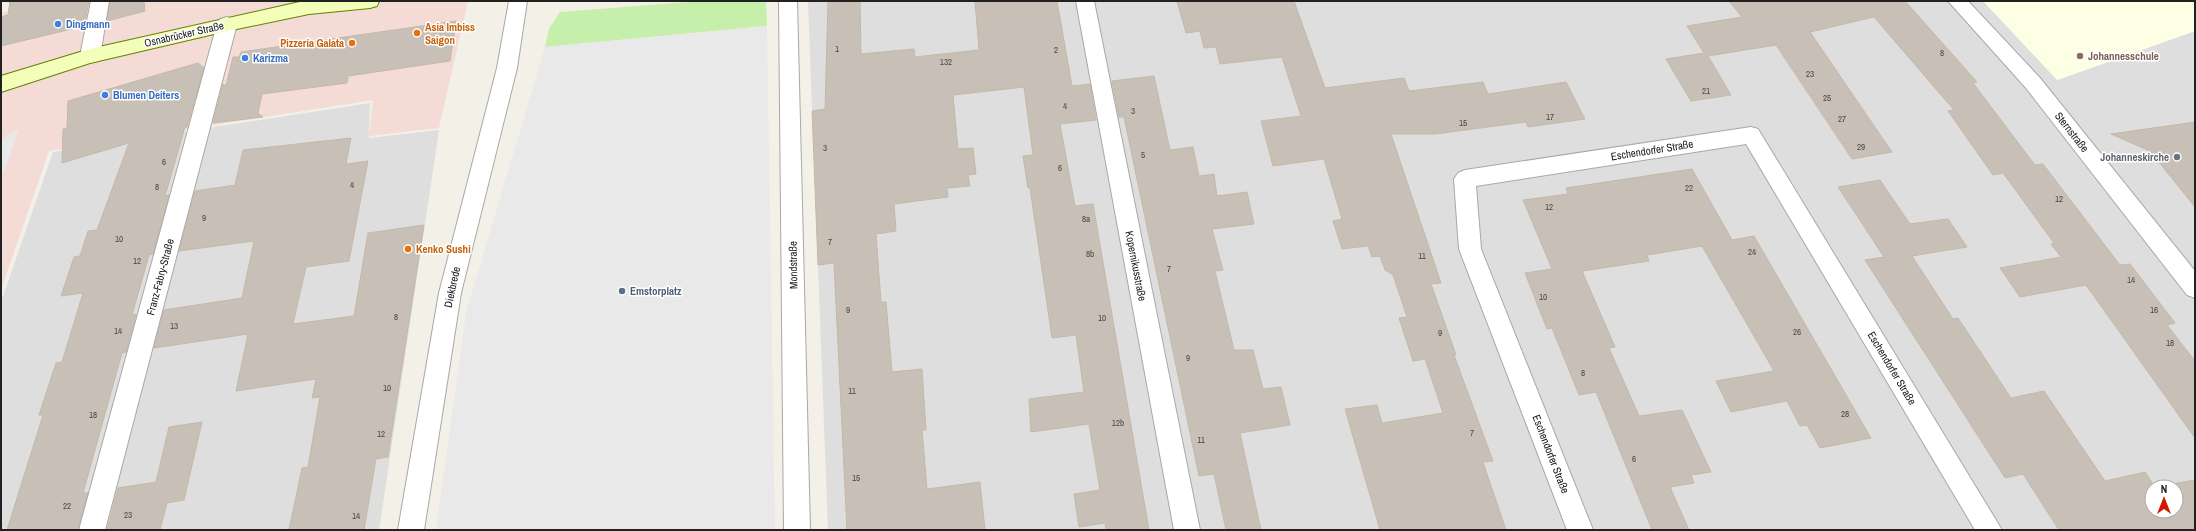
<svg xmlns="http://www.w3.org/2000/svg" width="2196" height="531" font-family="'Archivo Narrow',sans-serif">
	<rect width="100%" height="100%" fill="#f2f0e7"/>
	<g fill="#dfdede" fill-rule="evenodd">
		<path d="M808 1H1983L2058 80 2195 31V530H828ZM2152 487H2176V511H2152Z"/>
		<polygon points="370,103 369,138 439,130 379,530 1,530 1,302 53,152"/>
	</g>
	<polygon fill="#f4dbd6" points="58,1 468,1 439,128 369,136 373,100 49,151 1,290 1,13"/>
	<polygon fill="#fcffe4" points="1983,1 2195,1 2195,31 2057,80"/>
	<polygon fill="#c5efab" points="702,1 766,1 767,26 545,47 549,29 560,12"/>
	<g fill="#e9e9e9">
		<polygon points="767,26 775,530 436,530 466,313 545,47"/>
		<polygon points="19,129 5,170 1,172 1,139"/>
	</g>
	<g fill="#c8bfb6" stroke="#c5b8a8" fill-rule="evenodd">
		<polygon points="10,1 89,1 84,26 1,46 1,17 8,15"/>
		<polygon points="110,1 144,1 145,11 107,21"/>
		<polygon points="828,1 860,1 861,54 914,49 915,57 979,50 975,1 1057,1 1072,86 1090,84 1096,120 1060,124 1075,206 1093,204 1149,530 1106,530 1105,523 1079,527 1074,494 1100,490 1089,424 1031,432 1029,399 1084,392 1076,335 1052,338 1030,188 1028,188 1023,156 1033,155 1024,87 953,95 958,149 973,148 976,174 968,175 970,186 947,188 948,197 894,204 896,231 876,234 881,302 886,302 892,372 922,369 926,430 922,430 927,489 980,482 985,530 847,530 834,263 818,265 812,111 825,109"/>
		<polygon points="1177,1 1294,1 1325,88 1404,78 1409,91 1483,82 1488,94 1566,82 1585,119 1528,127 1526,122 1435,134 1391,134 1441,283 1431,284 1456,355 1454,355 1493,461 1483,462 1506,530 1380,530 1345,409 1377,405 1382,423 1443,413 1425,359 1413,361 1399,318 1407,317 1393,275 1385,270 1380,256 1372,257 1368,246 1342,249 1333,221 1342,219 1324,159 1273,166 1261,121 1301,116 1282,57 1220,64 1216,47 1204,48 1200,31 1186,33"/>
		<polygon points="1729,1 1905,1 1977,82 1973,83 2035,165 2043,164 2120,265 2130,264 2175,323 2167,325 2195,361 2195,438 2086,285 2020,297 2000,268 2061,257 2051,244 2054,243 2003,173 1993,175 1948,111 1954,110 1874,17 1810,32 1892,152 1852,159 1776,45 1708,56 1731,95 1691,101 1666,59 1704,53 1687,26 1742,17"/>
		<polygon points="456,21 450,61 348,76 347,83 262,94 258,113 263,117 213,123 223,84 226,86 233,57 239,57 241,52"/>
		<polygon points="198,63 204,68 187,127 185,127 165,196 169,195 153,254 149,255 132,315 136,314 126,352 122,353 83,493 88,493 78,530 7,530 43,415 39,415 56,363 62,362 83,293 61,296 74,257 80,256 88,231 97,230 129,143 62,163 63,129 67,128 68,101"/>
		<polygon points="1154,76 1170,150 1193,147 1199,176 1214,174 1217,196 1247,192 1254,224 1212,229 1223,270 1215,271 1234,350 1253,350 1263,389 1281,387 1290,425 1240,433 1261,530 1226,530 1214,474 1199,476 1124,117 1119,117 1112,81"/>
		<polygon points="2195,122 2195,207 2150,151 2111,134"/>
		<polygon points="351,138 346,164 368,161 349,261 306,267 293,324 354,316 368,233 424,225 388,457 376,459 364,530 289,530 302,468 308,467 320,397 312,398 316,379 236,391 248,334 154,348 164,310 242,298 254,241 179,251 195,191 235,185 243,150"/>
		<polygon points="1692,169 1732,240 1754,236 1871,438 1820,448 1807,425 1800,426 1787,401 1731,412 1716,381 1774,371 1702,246 1647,255 1649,261 1582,271 1615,347 1609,348 1639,416 1682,410 1711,472 1691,475 1694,483 1670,487 1689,530 1652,530 1596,392 1579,395 1552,328 1547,329 1525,273 1552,269 1523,200 1568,194 1566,188"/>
		<path d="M1880 180 1910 224 1948 219 1967 247 1912 256 1953 319 1958 318 2011 398 2044 391 2105 481 2145 472 2155 487 2195 480V530H2059L2023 474 2005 478 1865 260 1884 257 1838 187ZM2152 487H2176V511H2152Z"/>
		<polygon points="202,422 184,500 167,503 160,530 107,530 118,488 156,482 169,427"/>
	</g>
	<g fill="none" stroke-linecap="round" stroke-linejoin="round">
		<defs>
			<g id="minor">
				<polygon points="91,1 109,1 100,56 97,61 90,63 83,61 80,56"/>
				<polygon points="509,1 527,1 517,68 461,293 424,530 398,530 439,293 497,68"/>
				<polygon points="779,1 797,1 810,530 784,530"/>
				<polygon points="1076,1 1094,1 1200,530 1174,530"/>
				<polygon points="1948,1 1968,1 2040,78 2195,271 2195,298 2187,295 2026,88"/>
				<polygon points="227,17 234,19 237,24 105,530 79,530 217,24 220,19"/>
				<polygon points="1751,127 1758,129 2002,530 1975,530 1746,144 1476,186 1481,249 1593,530 1567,530 1459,249 1454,179 1458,173 1465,170"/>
			</g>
			<polygon id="secondary" points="304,1 379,1 377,6 370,8 309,14 227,31 90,63 1,92 1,76 90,49"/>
		</defs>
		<use href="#minor" stroke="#a8a8a8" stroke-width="2"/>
		<use href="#secondary" stroke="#648100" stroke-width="2"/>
		<use href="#minor" fill="#fff" fill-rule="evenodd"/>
		<use href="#secondary" fill="#f3feb9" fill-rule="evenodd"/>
	</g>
	<g fill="#3f7fe0" stroke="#fff" stroke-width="1.5">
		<circle cx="58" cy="24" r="4"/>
		<circle cx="245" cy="58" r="4"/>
		<circle cx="105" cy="95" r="4"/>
	</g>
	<g fill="#e8710a" stroke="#fff" stroke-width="1.5">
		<circle cx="417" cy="33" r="4"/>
		<circle cx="352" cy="43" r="4"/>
		<circle cx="408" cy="249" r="4"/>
	</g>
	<circle fill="#8d6e63" stroke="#fff" stroke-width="1.5" cx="2080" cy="56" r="4"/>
	<circle fill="#6b7280" stroke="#fff" stroke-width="1.5" cx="2177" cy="157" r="4"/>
	<circle fill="#5c6f8a" stroke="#fff" stroke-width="1.5" cx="622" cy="291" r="4"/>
	<g text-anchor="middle" stroke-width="3" stroke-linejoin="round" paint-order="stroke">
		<g font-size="9" fill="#4b4846">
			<text x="837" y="52">1</text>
			<text x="1056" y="53">2</text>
			<text x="1942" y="56">8</text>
			<text x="946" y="65">132</text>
			<text x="1810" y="77">23</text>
			<text x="1706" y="94">21</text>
			<text x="1827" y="101">25</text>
			<text x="1065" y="109">4</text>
			<text x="1133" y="114">3</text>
			<text x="1550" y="120">17</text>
			<text x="1842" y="122">27</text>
			<text x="1463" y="126">15</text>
			<text x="1861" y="150">29</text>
			<text x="825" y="151">3</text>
			<text x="1143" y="158">5</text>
			<text x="164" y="165">6</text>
			<text x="1060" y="171">6</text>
			<text x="352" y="188">4</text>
			<text x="157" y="190">8</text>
			<text x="1689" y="191">22</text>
			<text x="2059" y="202">12</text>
			<text x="1549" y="210">12</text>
			<text x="204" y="221">9</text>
			<text x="1086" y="222">8a</text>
			<text x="119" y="242">10</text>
			<text x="830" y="245">7</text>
			<text x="1752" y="255">24</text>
			<text x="1090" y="257">8b</text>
			<text x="1422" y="259">11</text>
			<text x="137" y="264">12</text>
			<text x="1169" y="272">7</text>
			<text x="2131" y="283">14</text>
			<text x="1543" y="300">10</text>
			<text x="848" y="313">9</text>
			<text x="2154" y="313">16</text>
			<text x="396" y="320">8</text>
			<text x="1102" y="321">10</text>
			<text x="174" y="329">13</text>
			<text x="118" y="334">14</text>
			<text x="1797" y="335">26</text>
			<text x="1440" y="336">9</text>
			<text x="2170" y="346">18</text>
			<text x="1188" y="361">9</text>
			<text x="1583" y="376">8</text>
			<text x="387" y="391">10</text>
			<text x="852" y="394">11</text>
			<text x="1845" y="417">28</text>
			<text x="93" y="418">18</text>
			<text x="1118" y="426">12b</text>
			<text x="1472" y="436">7</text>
			<text x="381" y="437">12</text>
			<text x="1201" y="443">11</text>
			<text x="1634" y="462">6</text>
			<text x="856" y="481">15</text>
			<text x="67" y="509">22</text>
			<text x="128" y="518">23</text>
			<text x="356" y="519">14</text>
		</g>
		<g font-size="11" font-weight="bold" fill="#366cbe" stroke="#fff" text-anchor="start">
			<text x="66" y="28">Dingmann</text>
			<text x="253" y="62">Karizma</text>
			<text x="113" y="99">Blumen Deiters</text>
		</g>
		<g font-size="11" font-weight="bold" fill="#c56008" stroke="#fff" text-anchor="start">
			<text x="425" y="31">Asia Imbiss<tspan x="425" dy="13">Saigon</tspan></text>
			<text x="344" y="47" text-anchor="end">Pizzeria Galata</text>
			<text x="416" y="253">Kenko Sushi</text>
		</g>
		<g font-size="11" fill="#212121" stroke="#fff">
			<text transform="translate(184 34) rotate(-13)" y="4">Osnabrücker Straße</text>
			<text transform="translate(2072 132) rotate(52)" y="4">Sternstraße</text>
			<text transform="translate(1652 150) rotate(-9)" y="4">Eschendorfer Straße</text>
			<text transform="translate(793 265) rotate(-91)" y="4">Mondstraße</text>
			<text transform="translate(1136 266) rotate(79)" y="4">Kopernikusstraße</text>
			<text transform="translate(160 277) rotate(-75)" y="4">Franz-Fabry-Straße</text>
			<text transform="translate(452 287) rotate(-78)" y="4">Diekbrede</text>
			<text transform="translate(1892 368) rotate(59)" y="4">Eschendorfer Straße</text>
			<text transform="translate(1551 454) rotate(69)" y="4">Eschendorfer Straße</text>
		</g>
		<g font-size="11" font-weight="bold" fill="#785e54" stroke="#fff" text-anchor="start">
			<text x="2088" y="60">Johannesschule</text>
		</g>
		<g font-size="11" font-weight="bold" fill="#5b616d" stroke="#fff" text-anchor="end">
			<text x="2169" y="161">Johanneskirche</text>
		</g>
		<g font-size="11" font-weight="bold" fill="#4e5e75" stroke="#fff" text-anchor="start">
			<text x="630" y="295">Emstorplatz</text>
		</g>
	</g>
	<rect width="2196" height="531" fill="none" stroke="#212121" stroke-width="4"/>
	<g transform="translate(2164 499)"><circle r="19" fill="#ffffff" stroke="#a6a6a6"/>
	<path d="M0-3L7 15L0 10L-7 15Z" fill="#d31700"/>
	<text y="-6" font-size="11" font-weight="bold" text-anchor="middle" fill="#212121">N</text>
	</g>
</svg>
